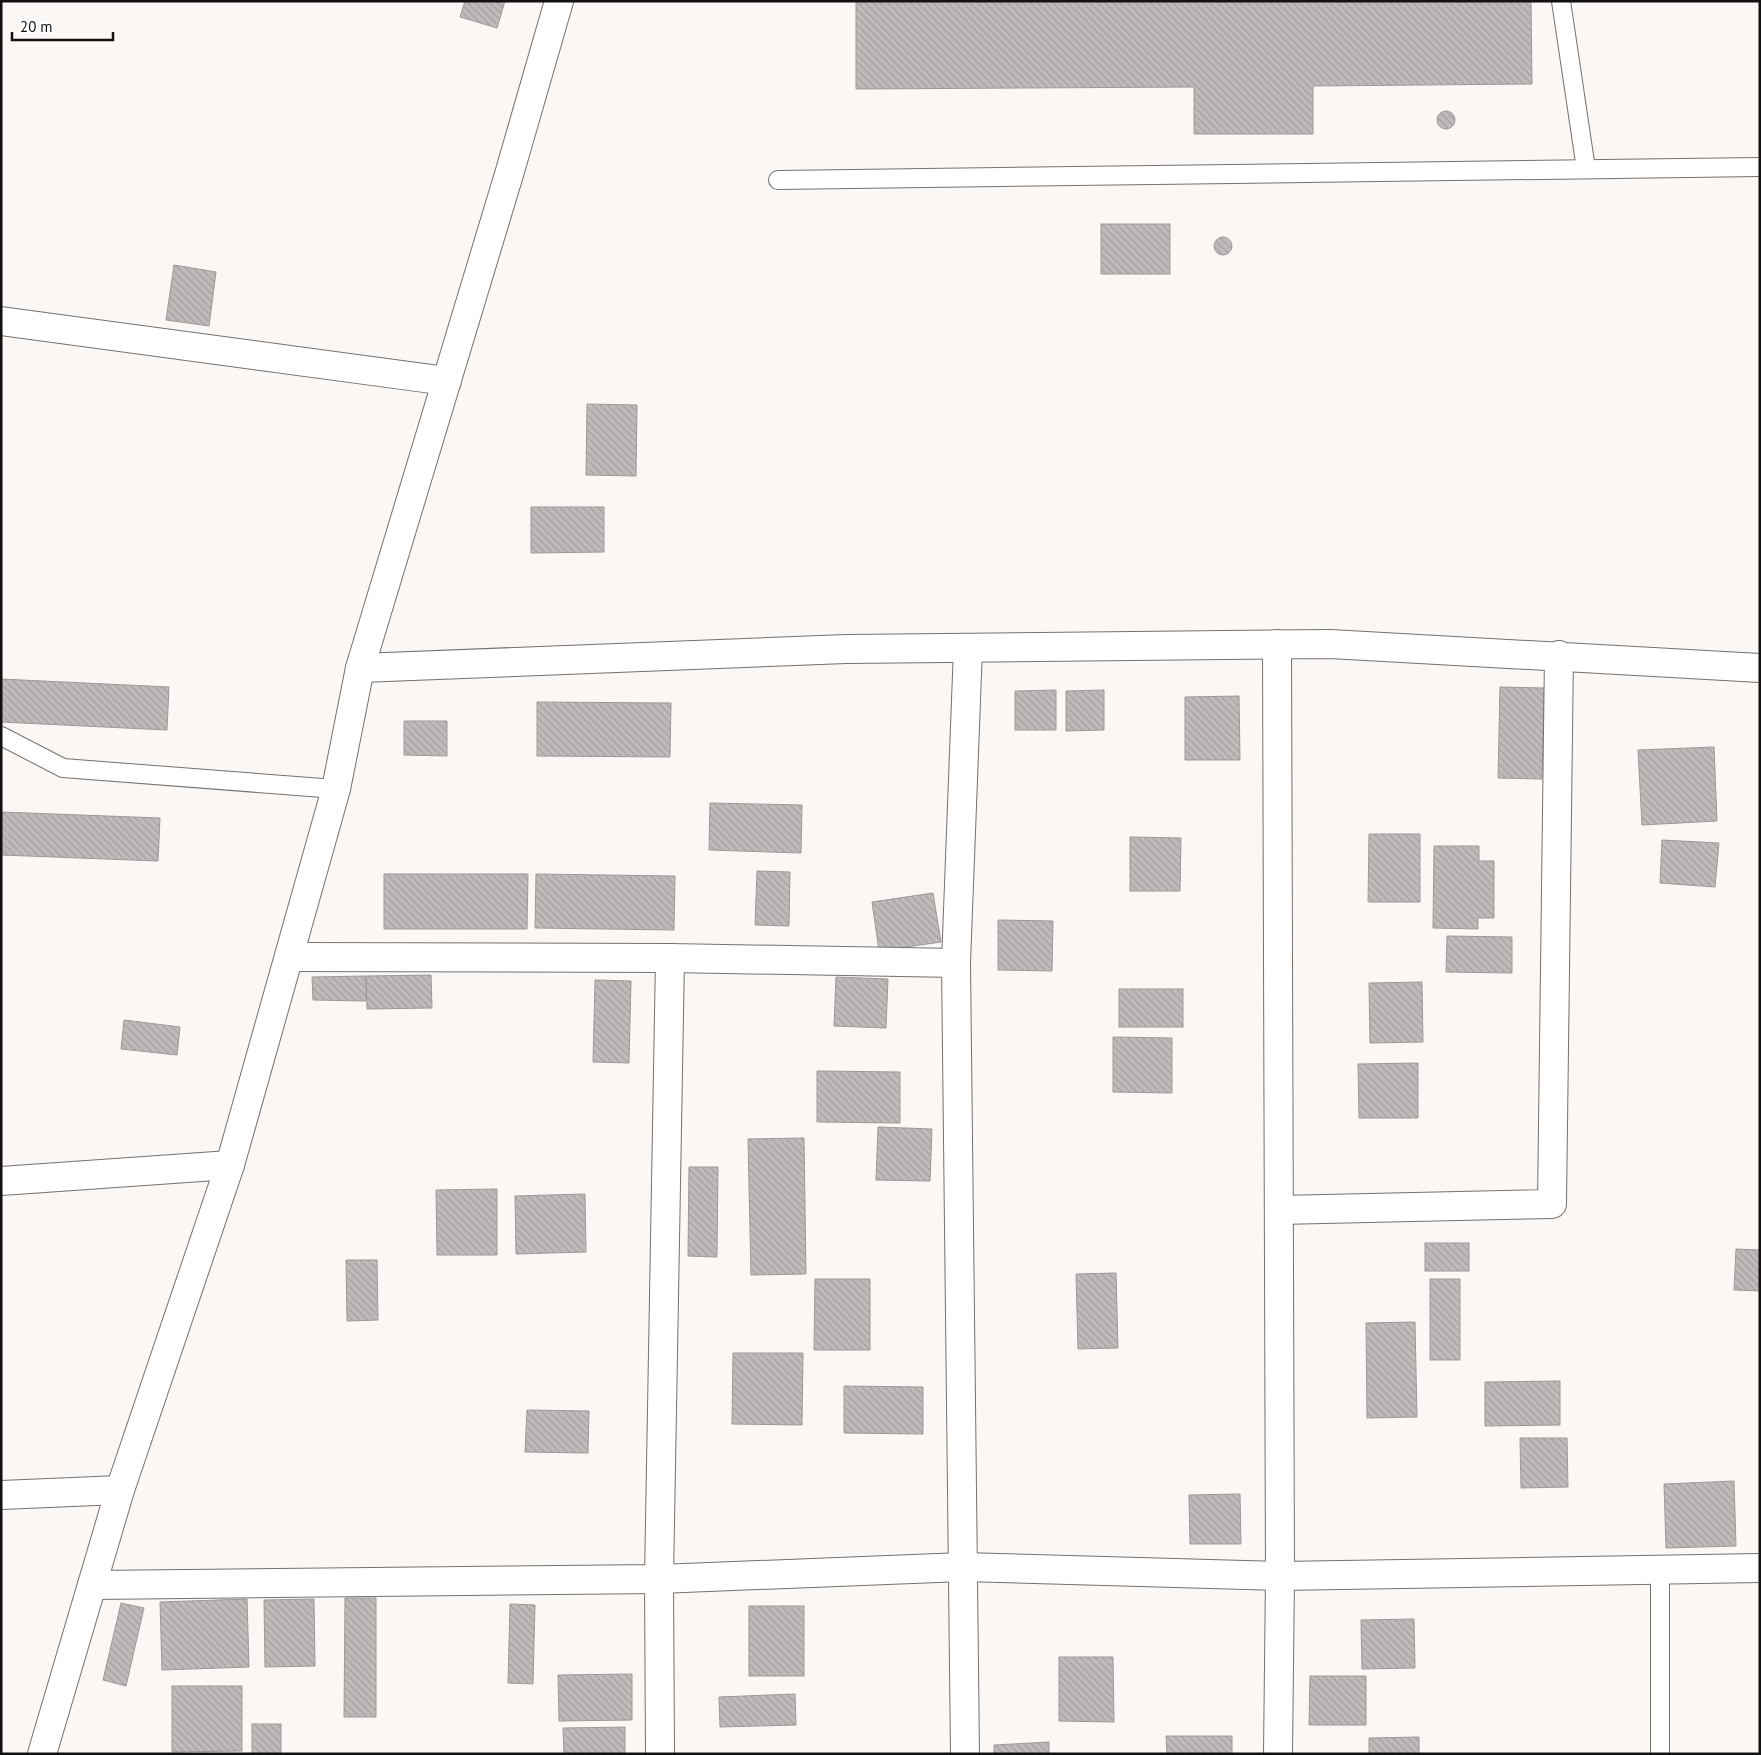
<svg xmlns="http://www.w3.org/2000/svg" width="1761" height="1755" font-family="'PT Sans',sans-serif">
	<defs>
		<pattern id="building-back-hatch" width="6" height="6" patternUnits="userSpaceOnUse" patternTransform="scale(1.25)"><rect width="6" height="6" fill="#c0bbba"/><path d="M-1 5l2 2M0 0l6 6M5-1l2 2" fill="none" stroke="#a4a09f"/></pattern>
	</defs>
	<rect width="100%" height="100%" fill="#fbf7f4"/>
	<g fill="url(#building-back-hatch)" stroke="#9e9998">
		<polygon points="465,1 505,1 497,28 460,17"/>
		<polygon points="856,1 1531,1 1532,84 1313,86 1313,134 1194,134 1194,87 856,89"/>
		<circle cx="1446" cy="120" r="9"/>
		<rect x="1101" y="224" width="69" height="50"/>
		<circle cx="1223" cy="246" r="9"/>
		<polygon points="174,265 216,272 209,326 166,320"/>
		<polygon points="587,404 637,405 636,476 586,475"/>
		<polygon points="531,507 604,507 604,552 531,553"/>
		<polygon points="1,679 169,687 167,730 1,722"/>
		<polygon points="1500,687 1544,688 1542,779 1498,778"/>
		<polygon points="1056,690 1056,730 1015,730 1015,691"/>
		<polygon points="1104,690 1104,730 1066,731 1066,691"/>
		<polygon points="1239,696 1240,760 1185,760 1185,697"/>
		<polygon points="537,702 671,703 670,757 537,756"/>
		<polygon points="404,721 447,721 447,756 404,755"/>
		<polygon points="1714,747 1717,821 1642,825 1638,750"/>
		<polygon points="710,803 802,805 801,853 709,850"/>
		<polygon points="1,812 160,818 158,861 1,855"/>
		<polygon points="1369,834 1420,834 1420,902 1368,902"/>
		<polygon points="1130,837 1181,838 1180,891 1130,891"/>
		<polygon points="1662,840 1719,843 1715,887 1660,883"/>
		<polygon points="1434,846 1479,846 1479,861 1494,861 1494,918 1478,918 1478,929 1433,928"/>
		<polygon points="757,871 790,872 789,926 755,925"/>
		<polygon points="384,874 528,874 527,929 384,929"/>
		<polygon points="536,874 675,876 674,930 535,928"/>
		<polygon points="933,893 941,942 879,951 872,902"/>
		<polygon points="998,920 1053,921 1052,971 998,970"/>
		<polygon points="1447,936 1512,937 1512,973 1446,972"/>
		<polygon points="431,975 432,1008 367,1009 366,976"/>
		<polygon points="366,976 366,1001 313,1000 312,977"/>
		<polygon points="836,977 888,979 886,1028 834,1026"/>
		<polygon points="595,980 631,981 629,1063 593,1062"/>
		<polygon points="1422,982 1423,1042 1370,1043 1369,983"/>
		<rect x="1119" y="989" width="64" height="38"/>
		<polygon points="124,1020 180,1027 177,1055 121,1049"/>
		<polygon points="1113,1037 1172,1038 1172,1093 1113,1092"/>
		<polygon points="1418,1063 1418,1118 1359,1118 1358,1064"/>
		<polygon points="817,1071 900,1072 900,1123 817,1122"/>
		<polygon points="878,1127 932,1129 930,1181 876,1180"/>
		<polygon points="804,1138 806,1274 751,1275 748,1139"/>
		<polygon points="689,1167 718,1167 717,1257 688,1256"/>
		<polygon points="497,1189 497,1255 437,1255 436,1190"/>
		<polygon points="585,1194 586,1252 516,1254 515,1196"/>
		<rect x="1425" y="1243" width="44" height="28"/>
		<polygon points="1736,1249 1760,1250 1760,1291 1734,1290"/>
		<polygon points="346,1260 377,1260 378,1320 347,1321"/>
		<polygon points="1116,1273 1118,1348 1078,1349 1076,1274"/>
		<polygon points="815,1279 870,1279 870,1350 814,1350"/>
		<rect x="1430" y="1279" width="30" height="81"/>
		<polygon points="1415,1322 1417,1417 1367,1418 1366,1323"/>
		<polygon points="733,1353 803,1353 802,1425 732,1424"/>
		<polygon points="1560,1381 1560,1425 1485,1426 1485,1382"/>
		<polygon points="844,1386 923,1387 923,1434 844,1433"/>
		<polygon points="527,1410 589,1411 588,1453 525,1452"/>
		<polygon points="1520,1438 1567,1438 1568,1487 1521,1488"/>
		<polygon points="1734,1481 1736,1546 1666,1548 1664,1484"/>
		<polygon points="1240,1494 1241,1544 1190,1544 1189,1495"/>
		<polygon points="345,1598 376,1598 376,1717 344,1717"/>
		<polygon points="247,1599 249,1667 162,1670 160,1602"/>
		<polygon points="314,1599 315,1666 265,1667 264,1600"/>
		<polygon points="121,1603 144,1608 126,1686 103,1680"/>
		<polygon points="510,1604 535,1605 533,1684 508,1683"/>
		<rect x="749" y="1606" width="55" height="70"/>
		<polygon points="1414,1619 1415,1668 1362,1669 1361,1620"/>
		<polygon points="1059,1657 1113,1657 1114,1722 1059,1721"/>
		<polygon points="632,1674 632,1720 559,1721 558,1675"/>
		<polygon points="1310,1676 1366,1676 1366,1725 1309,1725"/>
		<polygon points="172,1686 242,1686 242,1751 172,1752"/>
		<polygon points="795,1694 796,1725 720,1727 719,1697"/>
		<rect x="252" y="1724" width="29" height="30"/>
		<polygon points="625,1727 625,1754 564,1754 563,1728"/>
		<polygon points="1166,1736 1232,1736 1232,1754 1167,1754"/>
		<polygon points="1419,1737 1419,1754 1369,1754 1369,1738"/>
		<polygon points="1049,1742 1049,1754 994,1754 994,1745"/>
	</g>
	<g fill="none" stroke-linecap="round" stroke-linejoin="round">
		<defs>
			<g id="service">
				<polyline points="1561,1 1586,169"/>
				<polyline points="778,180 1760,167"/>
				<polyline points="1,736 63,768 336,789"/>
				<polyline points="1660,1754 1660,1570"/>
			</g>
			<g id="minor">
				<polyline points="1,321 447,381"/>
				<polyline points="1277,644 1280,1576 1278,1754"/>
				<polyline points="360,668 846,649 1330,644 1760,668"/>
				<polyline points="289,957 670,958 956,963"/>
				<polyline points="1,1181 230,1165"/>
				<polyline points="1279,1210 1552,1204 1559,655"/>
				<polyline points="1,1495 120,1490"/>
				<polyline points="92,1585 659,1579 963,1567 1280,1576 1760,1568"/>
				<polyline points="42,1754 120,1490 230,1165 336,789 360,668 510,171 559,1"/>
				<polyline points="660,1754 659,1579 670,958"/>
				<polyline points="965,1754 956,963 968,648"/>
			</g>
		</defs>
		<use href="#service" stroke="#74716f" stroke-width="20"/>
		<use href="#minor" stroke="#74716f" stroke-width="30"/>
		<use href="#service" stroke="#fff" stroke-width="18"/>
		<use href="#minor" stroke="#fff" stroke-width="28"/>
	</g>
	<rect width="1761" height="1755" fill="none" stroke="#121010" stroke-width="5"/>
	<path d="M12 32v8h101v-8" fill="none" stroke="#121010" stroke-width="2.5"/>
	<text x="20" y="32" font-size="15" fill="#121010" stroke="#ffffff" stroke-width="4" paint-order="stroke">20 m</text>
</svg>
